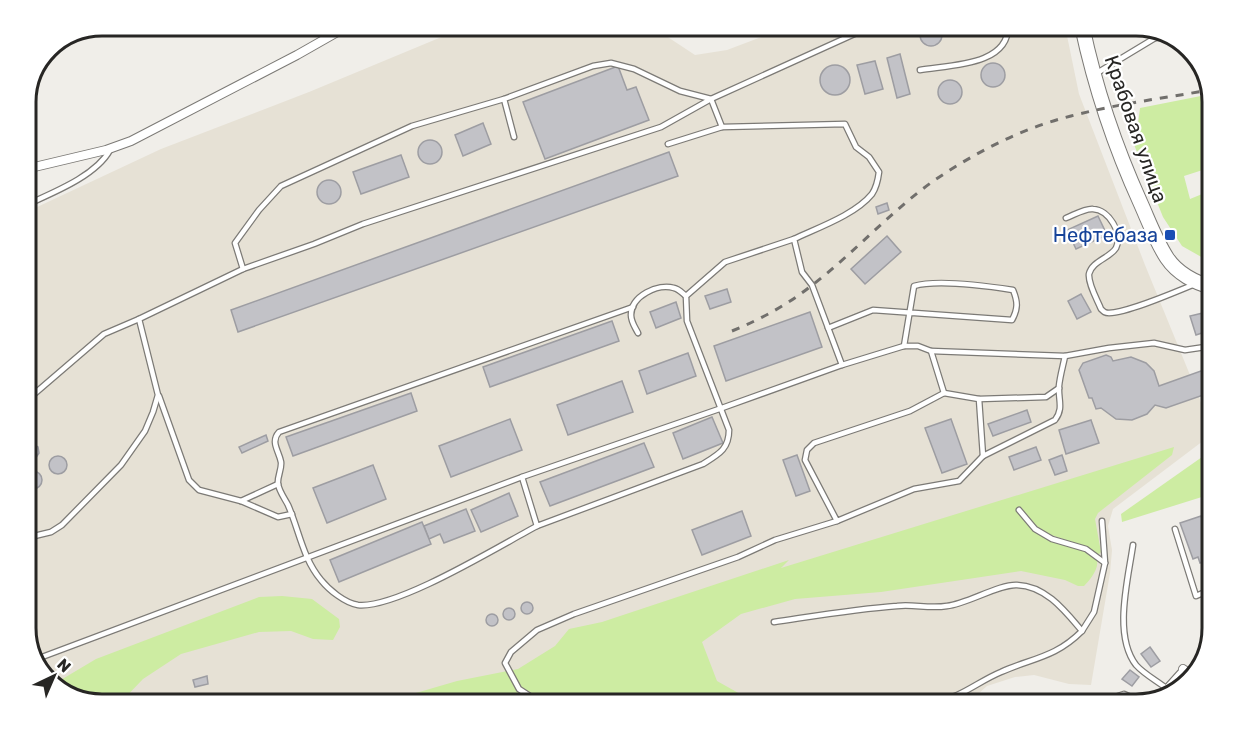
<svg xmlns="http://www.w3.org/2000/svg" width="1238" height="730" font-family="Rubik,sans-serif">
	<rect width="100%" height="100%" fill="#f0eee9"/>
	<polygon fill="#e6e1d5" points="468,26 651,26 695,55 727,50 790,26 1065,26 1079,94 1145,265 1199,397 1210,429 1208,435 1203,441 1113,509 1108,526 1112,550 1110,573 1091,685 1069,684 1034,675 1015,677 987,686 967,704 102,704 63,694 36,667 26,633 26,196 27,195 35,208 161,149 309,92"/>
	<g fill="#cdeca2">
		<polygon points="1211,94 1212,167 1184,176 1190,199 1212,190 1212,263 1182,246 1163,217 1127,127 1138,124 1140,108"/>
		<path d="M1174 447 1172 455 1098 513 1095 519 1101 552 1099 554H1096L1086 547 1034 529C1046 534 1093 550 1097 561 1099 569 1089 581 1084 586H1078L1065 580 1021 571 881 592 795 599 741 614 702 642 717 681 758 704H351L363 701 409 695 457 681 518 669 555 646 569 629 602 622 789 560 781 568Z"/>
		<polygon points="1212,450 1212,500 1205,496 1122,522 1121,514"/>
		<path d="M282 596 312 599 339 619 340 627 333 640 313 639 291 631 259 632 181 654 143 679 119 704C96 705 70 701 54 684L96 659 259 597Z"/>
	</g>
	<g fill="#c2c2c7" stroke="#9d9da2" stroke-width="1.5">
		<circle cx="931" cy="35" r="11"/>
		<polygon points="965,26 986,26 981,31 976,33 969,31"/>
		<polygon points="900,54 910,94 897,98 887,58"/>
		<polygon points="875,61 883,89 865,94 857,65"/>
		<circle cx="993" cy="75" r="12"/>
		<circle cx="835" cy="80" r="15"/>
		<polygon points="618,66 627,90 636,87 649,120 545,159 523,102"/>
		<circle cx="950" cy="92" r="12"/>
		<polygon points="483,123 491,144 463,156 455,135"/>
		<circle cx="430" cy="152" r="12"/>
		<polygon points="669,152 678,176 238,332 231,310"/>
		<polygon points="401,155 409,177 361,194 353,172"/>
		<circle cx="329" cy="192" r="12"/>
		<polygon points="887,203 889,210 878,214 876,207"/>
		<polygon points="1098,216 1107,235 1076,249 1067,230"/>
		<polygon points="887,236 901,252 865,284 851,269"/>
		<polygon points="727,289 731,302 710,309 705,296"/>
		<polygon points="1081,294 1091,312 1077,319 1068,301"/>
		<polygon points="676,302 681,318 656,328 650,312"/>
		<polygon points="810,312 822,347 726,381 714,346"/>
		<polygon points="1203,313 1208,331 1196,335 1190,316"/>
		<polygon points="612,321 619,341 490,387 483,367"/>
		<polygon points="688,353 696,376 647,394 639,371"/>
		<polygon points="1106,355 1111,357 1113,361 1131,357 1146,363 1154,371 1159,386 1212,367 1212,392 1166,408 1155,405 1147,414 1132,420 1116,419 1101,408 1096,409 1092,398 1089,398 1079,370 1083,363"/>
		<polygon points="622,381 633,412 568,435 557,405"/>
		<polygon points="411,393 417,411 293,456 286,437"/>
		<polygon points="1027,410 1031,422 993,436 988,424"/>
		<polygon points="712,417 723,443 683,459 673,433"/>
		<polygon points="510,419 522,450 451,477 439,446"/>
		<polygon points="951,419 967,464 942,473 925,428"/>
		<polygon points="1091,420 1099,443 1066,454 1059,430"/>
		<polygon points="266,435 268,441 242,453 239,447"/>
		<polygon points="32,443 38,447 39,453 35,459 29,461 26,460 26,444"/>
		<polygon points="644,443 654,467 550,506 540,482"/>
		<polygon points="1036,447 1041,460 1014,470 1009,457"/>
		<polygon points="797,455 810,491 796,496 783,460"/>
		<polygon points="1062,455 1067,471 1055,475 1049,460"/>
		<circle cx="58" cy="465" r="9"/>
		<polygon points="373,465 386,499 327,523 313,488"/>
		<circle cx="33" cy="480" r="9"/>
		<polygon points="509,493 518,516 481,532 471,510"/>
		<polygon points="466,509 475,531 444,543 440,534 429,539 424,526"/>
		<polygon points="742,511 751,536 702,555 692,530"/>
		<polygon points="1201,516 1212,552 1206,554 1209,560 1200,563 1198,557 1193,559 1180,523"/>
		<polygon points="422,522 431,544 339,582 330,560"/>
		<circle cx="527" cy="608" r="6"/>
		<circle cx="509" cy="614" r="6"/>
		<circle cx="492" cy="620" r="6"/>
		<polygon points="1150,647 1160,661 1151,667 1141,654"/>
		<polygon points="1130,670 1139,677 1132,686 1122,679"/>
		<polygon points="207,676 208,684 195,687 193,680"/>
	</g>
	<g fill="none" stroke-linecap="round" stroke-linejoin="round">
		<defs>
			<g id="service">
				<polyline points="1155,38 1175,36"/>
				<path d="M920 70C949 65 1009 66 1008 26"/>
				<polyline points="1097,73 1155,38 1158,31"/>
				<polyline points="514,137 504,99 593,66 611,63 634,69 680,91 711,99 722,127"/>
				<path d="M668 144 722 127 845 124 856 147 869 157 879 172C878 180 876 188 872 194 855 215 817 228 794 239L802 272 812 285 842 365"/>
				<path d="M26 205C52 193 96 176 110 150"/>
				<path d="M1066 218C1074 215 1085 208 1093 209 1109 210 1123 233 1116 248 1110 258 1092 261 1089 274 1088 284 1097 299 1101 309 1104 312 1105 313 1109 313 1130 312 1175 292 1195 284"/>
				<polyline points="243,269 235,243 259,210 281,186 412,126 504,99"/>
				<polyline points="26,300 30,319"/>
				<path d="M828 328 873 310 1012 320C1018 309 1018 302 1013 290 987 286 938 279 914 286L904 346"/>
				<path d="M638 333C635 327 631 322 631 315 631 296 658 283 674 288 679 289 682 293 686 296"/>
				<polyline points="931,351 1065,356"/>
				<polygon points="944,393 979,399 983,456 959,481 914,489 837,521 805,460 807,450 814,443 910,411"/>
				<polyline points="159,396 189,480 199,490 241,501 278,517 292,514"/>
				<polyline points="979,399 1046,397 1059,388"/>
				<polyline points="26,401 104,334 139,319"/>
				<path d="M983 456 1055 420C1064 408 1058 400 1059 386 1060 376 1063 366 1065 356L1109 348 1154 343 1185 350 1212 346"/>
				<path d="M522 477 537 526 703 464C719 454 729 449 729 430L687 321 686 296 725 262 794 239"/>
				<polyline points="241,501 278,484"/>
				<polyline points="1019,510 1035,529 1052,539 1086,549 1105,563"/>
				<path d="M537 526C499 546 397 609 358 605 345 603 329 590 321 580 303 559 299 530 288 505 285 499 279 491 278 484 277 477 282 469 281 462 279 451 270 442 279 432L633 307"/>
				<polyline points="1175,529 1196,596 1212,589"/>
				<polyline points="26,538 51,532 62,525 121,465 145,431 153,412 158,395 139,319 243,269 314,244 363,224 661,127 711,99 872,26"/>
				<path d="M1133 545C1128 580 1113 635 1136 665 1144 674 1157 681 1166 688"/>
				<path d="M774 622C815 616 856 609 897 606 914 604 929 609 947 606 967 604 999 584 1017 585 1046 586 1065 611 1082 631 1055 658 1032 658 1001 672 977 682 961 698 934 702 919 704 903 703 887 704"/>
				<polyline points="1082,631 1094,612 1105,563 1102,521"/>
				<polyline points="34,660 522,477 722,408 842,365 904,346 918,346 931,351 944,393"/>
				<polyline points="1156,699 1183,669"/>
				<polyline points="542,704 519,689 505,663 511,652 537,630 574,614 738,557 775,540 837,521"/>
				<polyline points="1111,704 1115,697 1124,694 1144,703"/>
			</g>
			<g id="minor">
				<polyline points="26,169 106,150 131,141 297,55 348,26"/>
				<polyline points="1183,669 1193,676"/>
			</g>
			<path id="primary" d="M1082 26C1095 87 1115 147 1141 204 1149 222 1156 241 1167 258 1177 273 1195 283 1212 287"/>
		</defs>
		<use href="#service" stroke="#7c7a76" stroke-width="7"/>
		<use href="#minor" stroke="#7c7a76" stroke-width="10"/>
		<use href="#primary" stroke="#7c7a76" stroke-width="16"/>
		<use href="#service" stroke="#fff" stroke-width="4.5"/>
		<use href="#minor" stroke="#fff" stroke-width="8"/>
		<use href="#primary" stroke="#fff" stroke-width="14"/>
		<path stroke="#716f6c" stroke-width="3" stroke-dasharray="8 8" stroke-linecap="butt" d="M732 331C761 319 787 305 811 286 853 254 889 213 932 182 974 153 1022 128 1071 116 1117 104 1164 98 1210 90"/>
	</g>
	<rect fill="#1a4fb4" stroke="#fff" stroke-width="2" x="1164" y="229" width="12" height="12" rx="3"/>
	<g text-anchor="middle" stroke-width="4.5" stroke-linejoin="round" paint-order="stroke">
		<g font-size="20" fill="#272624" stroke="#fff">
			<text transform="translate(1136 129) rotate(71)" y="7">Крабовая улица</text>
		</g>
		<g font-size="20" fill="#164399" stroke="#fff" text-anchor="end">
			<text x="1158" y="242">Нефтебаза</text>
		</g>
	</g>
	<path d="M0 0H1238V730H0ZM102 36H1136A66 66 0 0 1 1202 102V628A66 66 0 0 1 1136 694H102A66 66 0 0 1 36 628V102A66 66 0 0 1 102 36Z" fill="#fff" fill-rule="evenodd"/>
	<path fill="none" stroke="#272624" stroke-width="3" d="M102 36H1136A66 66 0 0 1 1202 102V628A66 66 0 0 1 1136 694H102A66 66 0 0 1 36 628V102A66 66 0 0 1 102 36Z"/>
	<g transform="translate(54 676) rotate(44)" stroke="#ffffff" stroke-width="4.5" paint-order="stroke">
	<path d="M0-4.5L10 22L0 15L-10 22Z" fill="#272624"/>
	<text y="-9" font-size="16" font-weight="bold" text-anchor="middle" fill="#272624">N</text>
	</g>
</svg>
